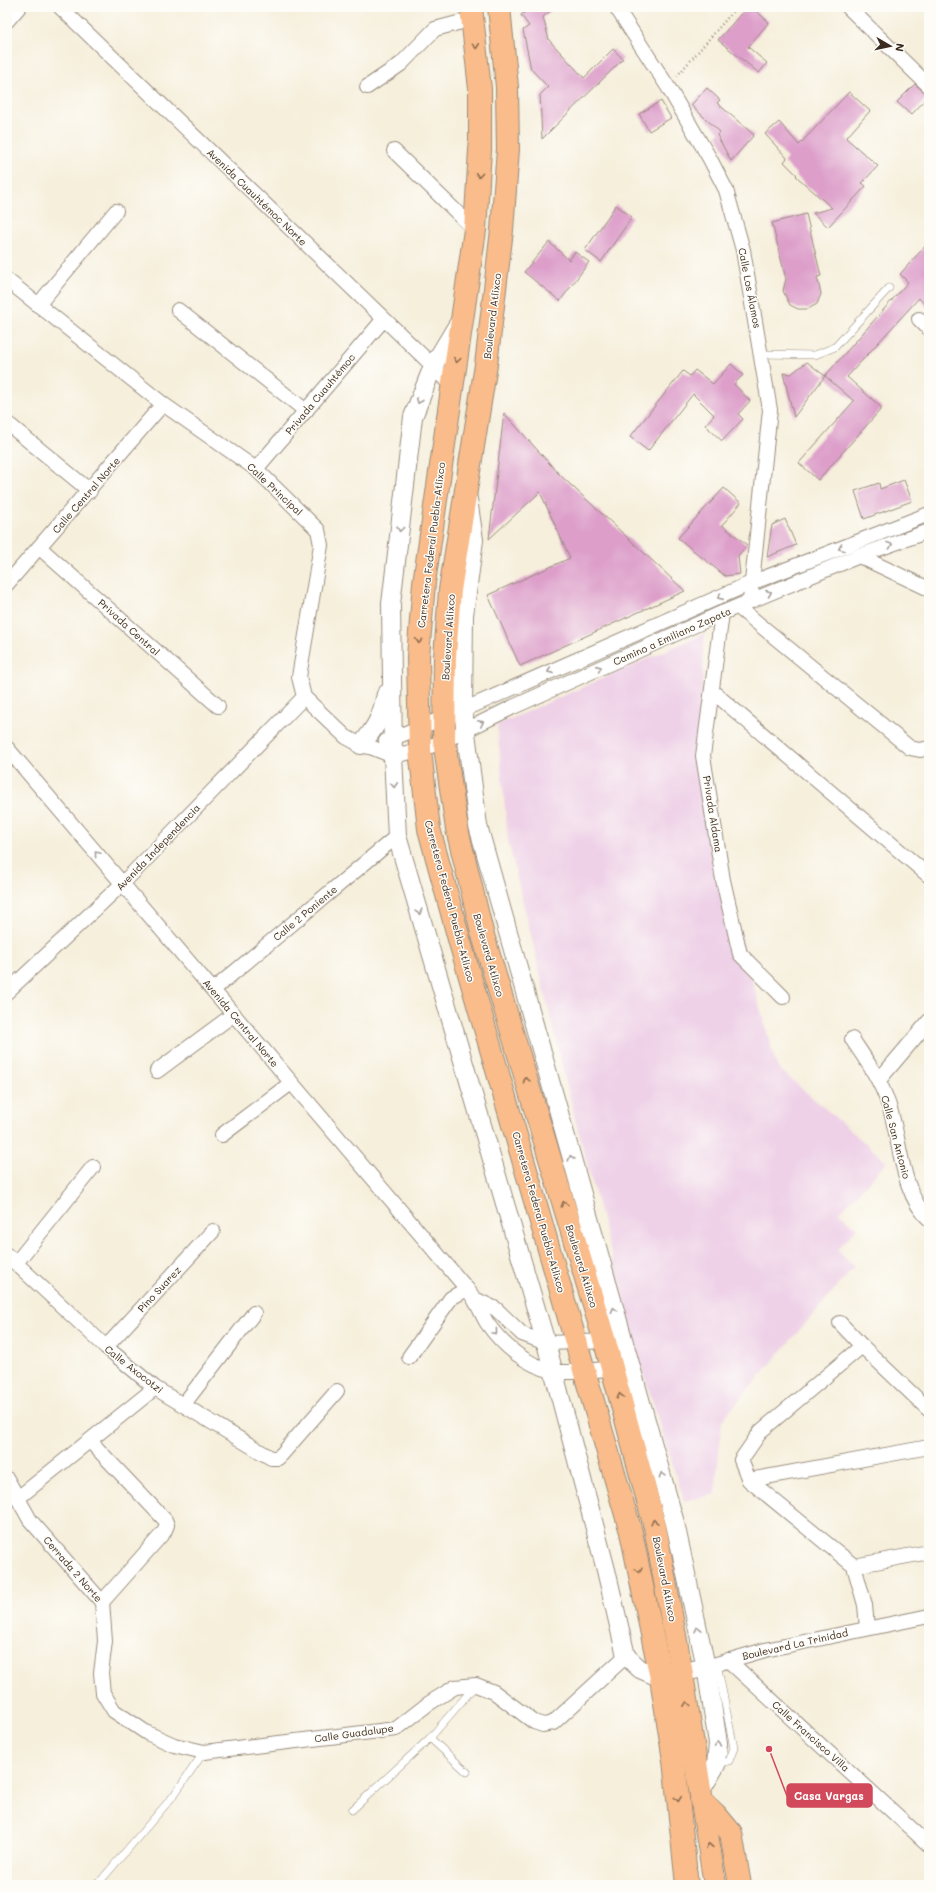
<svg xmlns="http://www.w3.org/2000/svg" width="936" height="1892" font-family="Mali,sans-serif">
	<rect width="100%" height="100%" fill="#fdfcf7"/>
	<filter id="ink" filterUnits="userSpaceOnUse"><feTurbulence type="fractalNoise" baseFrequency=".025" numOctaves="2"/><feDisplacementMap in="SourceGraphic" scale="8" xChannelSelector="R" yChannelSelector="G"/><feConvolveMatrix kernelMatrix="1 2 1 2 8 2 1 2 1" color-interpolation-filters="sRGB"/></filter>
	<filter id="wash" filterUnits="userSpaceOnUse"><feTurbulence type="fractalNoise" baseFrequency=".012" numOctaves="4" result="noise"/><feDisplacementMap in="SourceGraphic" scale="16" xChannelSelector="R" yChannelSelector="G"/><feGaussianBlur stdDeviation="0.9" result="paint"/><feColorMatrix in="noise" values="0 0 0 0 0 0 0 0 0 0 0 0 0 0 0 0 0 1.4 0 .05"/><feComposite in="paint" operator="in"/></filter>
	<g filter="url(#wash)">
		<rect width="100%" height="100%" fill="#f6efdc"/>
		<polygon fill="#eed0e7" points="704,634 701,718 716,825 748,966 777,1067 887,1162 839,1213 857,1228 837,1250 854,1267 722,1420 715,1494 684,1501 641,1365 575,1119 508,840 497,725"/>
		<g id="blocks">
			<g fill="#dd9fca">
				<polygon points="532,7 556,7 543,17 549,40 584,78 613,49 623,59 542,139 540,95 548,87 531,69 523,30 529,26 521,15"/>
				<polygon points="747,7 751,7 769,22 748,47 767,63 759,73 718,40"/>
				<polygon points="915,84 929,96 911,115 897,102"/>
				<polygon points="707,88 720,100 717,103 754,135 731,161 717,135 720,132 691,105"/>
				<polygon points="849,92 870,111 846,138 878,166 862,183 866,186 828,227 813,213 832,208 796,176 797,175 784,162 787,158 765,134 779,122 799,145"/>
				<polygon points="661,101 671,118 649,131 639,114"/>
				<polygon points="616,205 632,217 601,262 585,250"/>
				<polygon points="806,214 821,276 817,277 821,294 817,304 808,309 798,309 790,305 783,291 786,279 772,223"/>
				<polygon points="549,242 569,260 575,252 589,262 560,301 524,272"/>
				<polygon points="929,242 929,309 919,298 847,377 882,408 818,480 799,463 854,401 825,376 908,282 900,274"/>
				<polygon points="807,362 825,376 794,417 783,373 791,374"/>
				<polygon points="731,364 743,375 734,384 750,401 738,414 743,419 722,441 705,425 714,415 693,394 648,451 630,437 683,371 690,376 695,370 713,384"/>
				<polygon points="504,413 559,474 685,591 520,666 488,595 570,558 540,492 489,539"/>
				<polygon points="904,480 912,501 864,519 855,491 879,483 880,489"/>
				<polygon points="724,488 741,503 722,525 747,545 738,556 740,574 725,576 678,538"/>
				<polygon points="785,519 796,545 767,557 772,525"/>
			</g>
		</g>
	</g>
	<g filter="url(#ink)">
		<use href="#blocks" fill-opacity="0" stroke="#988c7d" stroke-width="1"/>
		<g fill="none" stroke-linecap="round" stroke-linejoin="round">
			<defs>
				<g id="service">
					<polyline points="762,354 815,355 835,347 889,288"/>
					<polyline points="716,1765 729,1761 734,1748 717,1664"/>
					<polyline points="467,1772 430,1738 475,1686"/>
					<polyline points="352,1810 430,1738"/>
					<polyline points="97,1885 174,1795 204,1752"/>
				</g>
				<g id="minor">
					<polyline points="60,7 433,366 453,388"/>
					<polyline points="616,7 668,87 710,159 726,190 743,250 770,410 750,601"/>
					<polyline points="848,7 929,86"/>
					<polyline points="7,21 19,7"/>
					<polyline points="367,87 401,64 435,29 473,19"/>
					<polyline points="394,151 475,230"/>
					<polyline points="7,280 163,404 256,469 318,530 321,545 299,677 304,697 346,737 361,745 373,748 393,756 420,750 444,741 513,707 722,613 859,556 929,531"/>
					<polyline points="38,305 116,211"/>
					<polyline points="178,310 306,411"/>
					<polyline points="919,319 929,329"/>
					<polyline points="7,423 90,491"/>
					<polyline points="256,469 383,320"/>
					<polyline points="40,548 218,706"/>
					<polyline points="859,556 929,589"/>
					<polyline points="7,584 163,404"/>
					<polyline points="738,607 910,748 920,750 929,748"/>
					<polyline points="722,613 703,756 723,880 740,954 783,997"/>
					<polyline points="712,691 929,876"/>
					<polyline points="386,741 463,710 751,583 929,514"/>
					<path d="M7 748 467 1289C476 1299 480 1311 487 1323 503 1346 526 1365 553 1371 566 1374 606 1369 620 1367"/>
					<polyline points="213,990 397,836"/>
					<polyline points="7,992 122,884 304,697"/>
					<path d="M852 1039C866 1060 880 1079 888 1103 901 1138 900 1192 929 1219"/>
					<polyline points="157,1071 234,1014"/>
					<polyline points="879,1080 929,1021"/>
					<polyline points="222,1135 291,1083"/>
					<polyline points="7,1255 106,1347 155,1388 271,1458 278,1458 282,1454 337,1391"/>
					<polyline points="16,1263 93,1167"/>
					<polyline points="475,1299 496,1309 522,1334 546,1343 613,1341"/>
					<polyline points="840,1323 862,1346 929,1410"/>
					<polyline points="862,1346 761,1431 741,1460 749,1480 854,1566 865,1605 867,1628"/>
					<polyline points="106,1347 213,1231"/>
					<polyline points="409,1357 451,1298 467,1289"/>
					<polyline points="183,1405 254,1313"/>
					<polyline points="90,1441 165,1520 167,1525 164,1532 102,1602"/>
					<polyline points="7,1479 30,1520 102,1602 105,1641 101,1673 103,1693 114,1711 147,1733 174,1745 204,1752 396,1729 428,1704 455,1687 476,1685 494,1692 534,1722 543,1725 553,1723 626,1656"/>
					<polyline points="749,1480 929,1447"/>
					<polyline points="18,1498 155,1388"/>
					<polyline points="854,1566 929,1552"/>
					<polyline points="728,1660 929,1845"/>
					<polyline points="706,1667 765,1650 929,1616"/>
				</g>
				<g id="tertiary">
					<polyline points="460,321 433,366 413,417 391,604 393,756 397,836 546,1343 606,1570 626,1656 640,1669 661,1678 706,1667"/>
					<polyline points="468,499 474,540 464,615 463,710 478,826 675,1523 706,1667 718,1743 716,1765 700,1792"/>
					<path d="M361 745C377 726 381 718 386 694"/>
				</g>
				<g id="primary">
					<polyline points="471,7 480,89 480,150 475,230 424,583 418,657 420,750 429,829 459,939 631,1532 661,1678 674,1760 687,1885"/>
					<polyline points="499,7 507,87 508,149 502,230 486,365 450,590 445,657 444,741 457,829 482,932 605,1342 655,1527 682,1674 715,1885"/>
				</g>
				<polyline id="trunk" points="701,1801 716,1815 731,1833 740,1885"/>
			</defs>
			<use href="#service" stroke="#988c7d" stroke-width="8"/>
			<use href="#minor" stroke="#988c7d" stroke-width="16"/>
			<use href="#tertiary" stroke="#988c7d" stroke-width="20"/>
			<use href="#primary" stroke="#988c7d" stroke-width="24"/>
			<use href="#trunk" stroke="#988c7d" stroke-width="24"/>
			<polyline stroke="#988c7d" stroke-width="2.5" stroke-dasharray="1 3" stroke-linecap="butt" points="677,76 737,7"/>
			<use href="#service" stroke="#fff" stroke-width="7"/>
			<use href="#minor" stroke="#fff" stroke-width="14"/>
			<use href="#tertiary" stroke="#fff" stroke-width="18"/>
			<use href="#primary" stroke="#f9bc8a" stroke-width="22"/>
			<use href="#trunk" stroke="#f9bc8a" stroke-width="22"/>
		</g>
		<defs><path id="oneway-chevron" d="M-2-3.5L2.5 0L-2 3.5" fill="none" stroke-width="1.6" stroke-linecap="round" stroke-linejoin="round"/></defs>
		<g stroke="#906c4f">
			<use href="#oneway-chevron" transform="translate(476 46) rotate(85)"/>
			<use href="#oneway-chevron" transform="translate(479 175) rotate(94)"/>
			<use href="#oneway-chevron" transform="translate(457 360) rotate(98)"/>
			<use href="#oneway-chevron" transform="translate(419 641) rotate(95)"/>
			<use href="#oneway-chevron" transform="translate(526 1080) rotate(-107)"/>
			<use href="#oneway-chevron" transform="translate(564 1204) rotate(-107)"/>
			<use href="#oneway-chevron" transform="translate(620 1396) rotate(-105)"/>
			<use href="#oneway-chevron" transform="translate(654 1522) rotate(-104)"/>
			<use href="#oneway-chevron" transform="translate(639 1570) rotate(78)"/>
			<use href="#oneway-chevron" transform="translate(687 1704) rotate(-98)"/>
			<use href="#oneway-chevron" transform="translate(678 1799) rotate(84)"/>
			<use href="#oneway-chevron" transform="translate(709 1846) rotate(-100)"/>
		</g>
		<g stroke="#a79f9a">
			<use href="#oneway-chevron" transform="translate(419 401) rotate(112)"/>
			<use href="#oneway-chevron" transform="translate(400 529) rotate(97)"/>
			<use href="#oneway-chevron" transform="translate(890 545) rotate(-20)"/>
			<use href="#oneway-chevron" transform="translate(841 548) rotate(159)"/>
			<use href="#oneway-chevron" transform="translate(769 593) rotate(-22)"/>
			<use href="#oneway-chevron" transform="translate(720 597) rotate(156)"/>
			<use href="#oneway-chevron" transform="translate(599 668) rotate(-24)"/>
			<use href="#oneway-chevron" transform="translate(550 671) rotate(156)"/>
			<use href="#oneway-chevron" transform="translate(481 723) rotate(-27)"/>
			<use href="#oneway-chevron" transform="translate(394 785) rotate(87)"/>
			<use href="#oneway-chevron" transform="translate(97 854) rotate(-130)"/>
			<use href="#oneway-chevron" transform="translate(419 912) rotate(74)"/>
			<use href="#oneway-chevron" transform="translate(571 1158) rotate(-106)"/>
			<use href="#oneway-chevron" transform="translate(614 1310) rotate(-106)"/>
			<use href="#oneway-chevron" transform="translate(495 1332) rotate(50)"/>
			<use href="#oneway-chevron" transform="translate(662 1475) rotate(-106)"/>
			<use href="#oneway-chevron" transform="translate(698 1629) rotate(-102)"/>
			<use href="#oneway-chevron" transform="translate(718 1744) rotate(-92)"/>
		</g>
	</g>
	<g text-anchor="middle" stroke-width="3" stroke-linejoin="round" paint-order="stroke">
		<g font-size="10" fill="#3b2a1e" stroke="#fdfcf7">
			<text transform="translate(257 197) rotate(44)" y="4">Avenida Cuauhtémoc Norte</text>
			<text transform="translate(750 288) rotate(79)" y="4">Calle Los Álamos</text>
			<text transform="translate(492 316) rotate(-83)" y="4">Boulevard Atlixco</text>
			<text transform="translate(320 394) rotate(-50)" y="4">Privada Cuauhtémoc</text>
			<text transform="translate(275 489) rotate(43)" y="4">Calle Principal</text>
			<text transform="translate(86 495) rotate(-49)" y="4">Calle Central Norte</text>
			<text transform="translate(431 545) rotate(-83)" y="4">Carretera Federal Puebla-Atlixco</text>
			<text transform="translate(129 627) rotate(42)" y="4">Privada Central</text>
			<text transform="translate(672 636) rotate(-24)" y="4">Camino a Emiliano Zapata</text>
			<text transform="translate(448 637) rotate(-86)" y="4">Boulevard Atlixco</text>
			<text transform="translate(713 814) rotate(81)" y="4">Privada Aldama</text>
			<text transform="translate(158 847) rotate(-46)" y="4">Avenida Independencia</text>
			<text transform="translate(450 901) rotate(75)" y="4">Carretera Federal Puebla-Atlixco</text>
			<text transform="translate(305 913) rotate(-40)" y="4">Calle 2 Poniente</text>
			<text transform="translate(489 955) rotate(74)" y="4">Boulevard Atlixco</text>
			<text transform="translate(241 1023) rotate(50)" y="4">Avenida Central Norte</text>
			<text transform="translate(896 1137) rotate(75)" y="4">Calle San Antonio</text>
			<text transform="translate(539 1212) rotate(74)" y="4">Carretera Federal Puebla-Atlixco</text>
			<text transform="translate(582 1266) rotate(73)" y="4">Boulevard Atlixco</text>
			<text transform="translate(159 1289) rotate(-47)" y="4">Pino Suarez</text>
			<text transform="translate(134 1369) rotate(38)" y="4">Calle Axocotzi</text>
			<text transform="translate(73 1569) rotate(49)" y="4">Cerrada 2 Norte</text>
			<text transform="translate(665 1579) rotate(79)" y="4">Boulevard Atlixco</text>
			<text transform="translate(795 1644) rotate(-13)" y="4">Boulevard La Trinidad</text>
			<text transform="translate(354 1733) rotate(-8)" y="4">Calle Guadalupe</text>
			<text transform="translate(811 1736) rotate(42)" y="4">Calle Francisco Villa</text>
		</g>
	</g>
	<path fill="none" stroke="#d1495b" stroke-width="1.5" d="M769 1749L787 1796"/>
	<circle fill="#d1495b" stroke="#fdfcf7" stroke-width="1.5" cx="769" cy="1749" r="4"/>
	<rect fill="#d1495b" stroke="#d1495b" stroke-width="1.5" x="787" y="1784" width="85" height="23" rx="4"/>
	<g font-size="11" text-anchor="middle" font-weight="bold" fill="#fff">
		<text x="829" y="1800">Casa Vargas</text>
	</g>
	<rect width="936" height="1892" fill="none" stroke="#fdfcf7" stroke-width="24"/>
	<g transform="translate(890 46) rotate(99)" stroke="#fdfcf7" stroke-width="3" paint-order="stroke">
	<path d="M0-3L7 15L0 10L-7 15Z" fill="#3b2a1e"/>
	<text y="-6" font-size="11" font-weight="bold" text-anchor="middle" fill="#3b2a1e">N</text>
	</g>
</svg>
